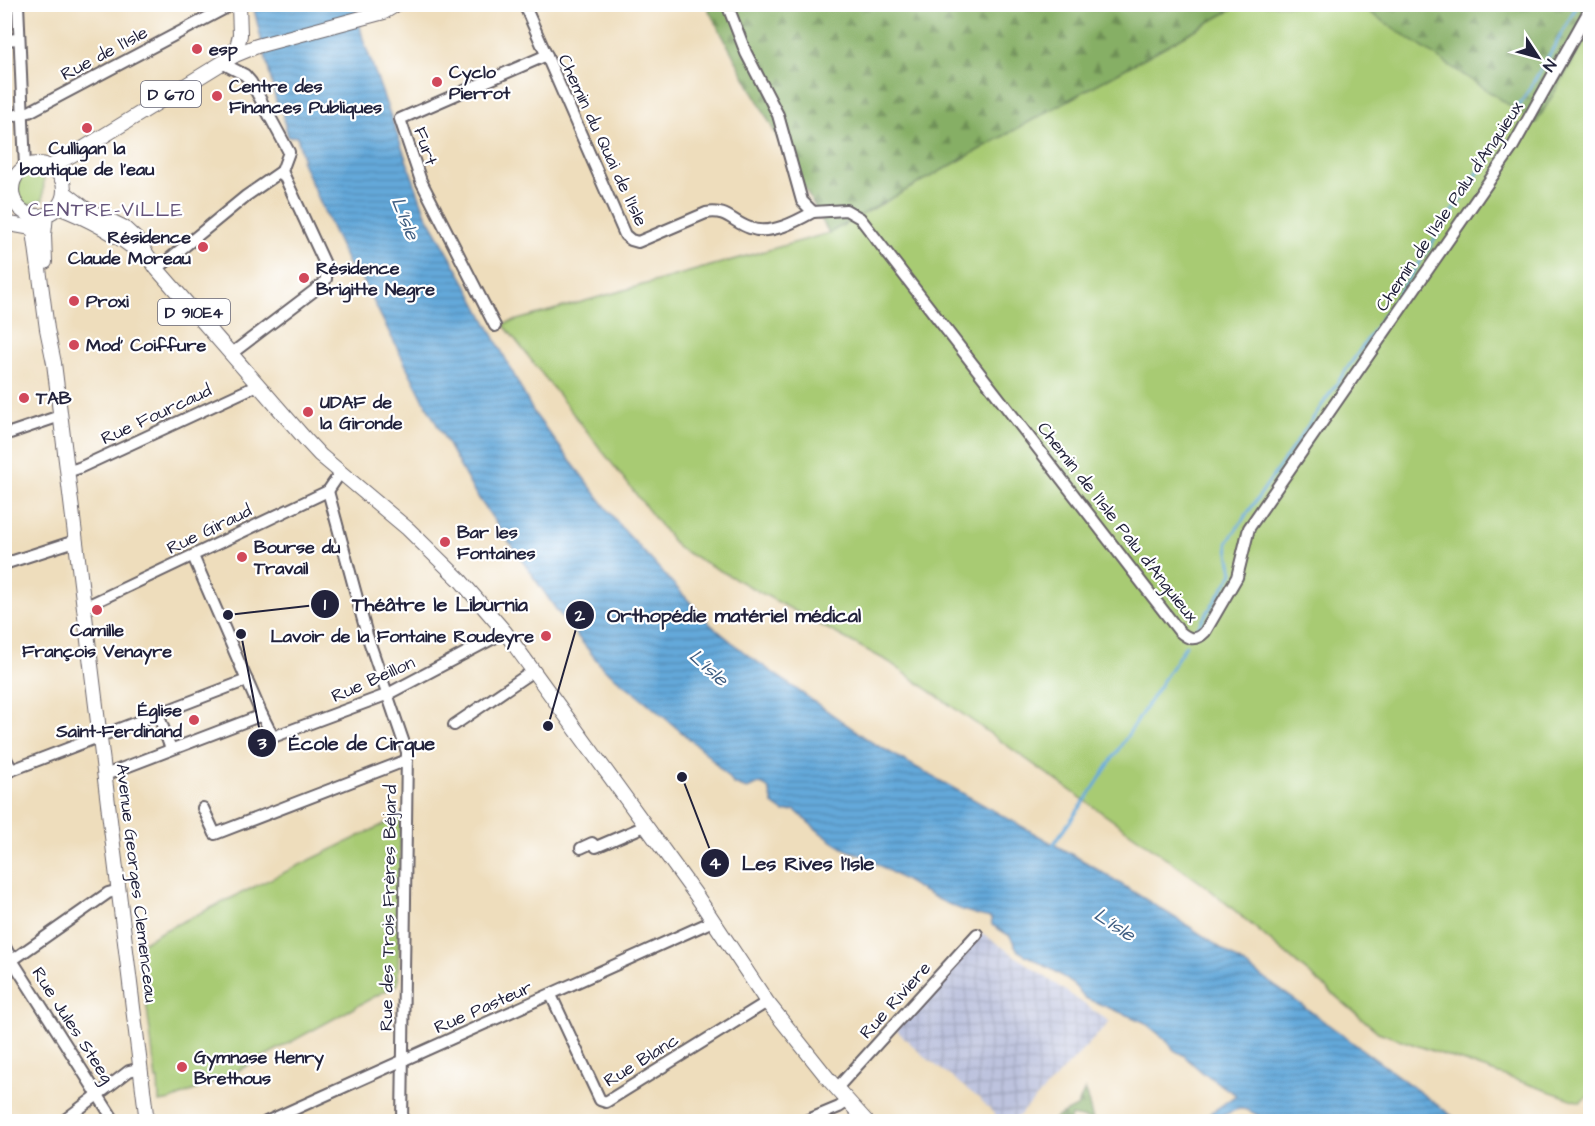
<svg xmlns="http://www.w3.org/2000/svg" width="1595" height="1126" font-family="'Architects Daughter',sans-serif">
	<defs>
		<pattern id="industrial-grid" width="8" height="8" patternUnits="userSpaceOnUse" patternTransform="scale(1.5)"><rect width="8" height="8" fill="#bdc3de"/><path d="M0 4h8M4 0v8" fill="none" stroke="#a2a7bf"/></pattern>
		<pattern id="forest-firs" width="22" height="20" patternUnits="userSpaceOnUse" patternTransform="scale(1.5)"><rect width="22" height="20" fill="#86af65"/><path d="M5 1l3.5 6h-7zM16 11l3.5 6h-7z" fill="#6d8e54"/></pattern>
		<pattern id="water-rules" width="6" height="5" patternUnits="userSpaceOnUse" patternTransform="scale(1.5)"><rect width="6" height="5" fill="#64a9da"/><path d="M0 2.5h6" fill="none" stroke="#5289b2"/></pattern>
	</defs>
	<rect width="100%" height="100%" fill="#fff"/>
	<filter id="ink" filterUnits="userSpaceOnUse"><feTurbulence type="fractalNoise" baseFrequency=".0167" numOctaves="2"/><feDisplacementMap in="SourceGraphic" scale="12" xChannelSelector="R" yChannelSelector="G"/><feConvolveMatrix kernelMatrix="1 2 1 2 8 2 1 2 1" color-interpolation-filters="sRGB"/></filter>
	<filter id="wash" filterUnits="userSpaceOnUse"><feTurbulence type="fractalNoise" baseFrequency=".008" numOctaves="4" result="noise"/><feDisplacementMap in="SourceGraphic" scale="24" xChannelSelector="R" yChannelSelector="G"/><feGaussianBlur stdDeviation="1.35" result="paint"/><feColorMatrix in="noise" values="0 0 0 0 0 0 0 0 0 0 0 0 0 0 0 0 0 1.4 0 .05"/><feComposite in="paint" operator="in"/></filter>
	<g filter="url(#wash)">
		<rect width="100%" height="100%" fill="#eeddbc"/>
		<polygon fill="url(#industrial-grid)" points="982,933 1110,1022 1013,1122 1001,1121 980,1099 925,1057 896,1030"/>
		<g fill="#a8cb73" stroke="#657657" stroke-width="1.5">
			<polygon points="1240,5 1359,5 1536,123 1590,32 1590,1095 1580,1102 1378,1032 1207,887 889,662 678,548 503,324 829,233"/>
			<path d="M34 173 44 176 43 200 27 205C18 201 17 192 18 183L14 179Z"/>
			<polygon points="401,816 398,984 228,1076 171,1100 159,1102 158,1079 156,1079 139,945 161,932"/>
		</g>
		<g fill="url(#forest-firs)" stroke="#546850" stroke-width="1.5">
			<polygon points="706,5 1240,5 829,233"/>
			<polygon points="1359,5 1590,5 1590,32 1536,123"/>
			<polygon points="1085,1090 1093,1120 1071,1116 1070,1121 1053,1121 1055,1118 1077,1107"/>
		</g>
		<path fill="url(#water-rules)" stroke="#43668a" stroke-width="1.5" d="M253 5H355L363 39 425 212 471 293 534 413 621 527 711 625 745 653 873 743 1087 863 1193 929 1295 1000 1459 1121H1265C1232 1094 1234 1121 1200 1121L1236 1095 1202 1072 1183 1055 1174 1050 1166 1040 1144 1022 1085 998 1073 984 1053 970 1018 951 1010 936 992 925 991 918C947 910 908 882 871 860 863 855 854 853 845 849 827 839 809 824 795 810L784 812 773 804 769 789 763 785 759 784 747 789 734 784 707 754 644 700 602 667 558 612 473 490 424 401 356 267 349 266 301 160 303 159 297 136 288 137 280 104 277 105Z"/>
		<g fill="none" stroke-linecap="round" stroke-linejoin="round">
			<g stroke="#64a9da" stroke-width="3">
				<path d="M1194 633 1233 573 1227 543C1347 367 1476 191 1578 4"/>
				<polyline points="1052,846 1089,795 1186,645"/>
			</g>
		</g>
	</g>
	<g filter="url(#ink)">
		<g fill="none" stroke-linecap="round" stroke-linejoin="round">
			<defs>
				<g id="minor">
					<polyline points="18,4 25,167"/>
					<path d="M524 4 625 235 631 240 638 242 706 213C727 209 732 222 750 228 770 236 797 221 813 212"/>
					<path d="M727 4 746 53 778 115 802 201 813 212 846 210 860 218 1179 631C1188 639 1195 642 1205 632L1237 577 1249 528 1512 148 1590 9"/>
					<polyline points="4,40 19,39"/>
					<polyline points="222,63 245,75 251,82 289,152 282,171"/>
					<polyline points="4,118 29,112 233,4"/>
					<polyline points="157,269 246,196 282,171"/>
					<polyline points="495,326 421,181 400,119 547,55"/>
					<polyline points="231,354 323,284 326,279 326,266 282,171"/>
					<polyline points="4,435 60,416"/>
					<polyline points="67,472 79,468 258,385"/>
					<polyline points="328,491 367,635 407,752 402,1122"/>
					<polyline points="193,556 262,715 273,737 386,695 505,632"/>
					<polyline points="4,564 75,541"/>
					<polyline points="84,605 93,603 328,491 341,472"/>
					<polyline points="158,714 171,749"/>
					<polyline points="454,725 533,671"/>
					<polyline points="4,755 12,770"/>
					<polyline points="4,773 247,680"/>
					<polyline points="105,775 262,715"/>
					<polyline points="203,808 215,834 407,760"/>
					<polyline points="581,848 592,843 596,847 645,826"/>
					<polyline points="4,945 12,960 115,1122"/>
					<polyline points="4,966 108,893 119,890"/>
					<polyline points="551,995 600,1100 606,1102 767,1002"/>
					<polyline points="837,1088 977,934"/>
					<polyline points="62,1122 129,1071 141,1068"/>
					<polyline points="266,1122 713,921"/>
					<polyline points="803,1122 839,1107 848,1101"/>
				</g>
				<g id="major">
					<polyline points="235,55 240,35 239,4"/>
					<circle cx="38" cy="190" r="26"/>
					<polyline points="50,167 79,151 235,55 257,46 384,12 397,4"/>
					<polyline points="64,192 86,209 123,227 136,239 157,269 307,441 320,455 408,529 461,581 505,632 696,895 767,1002 830,1081 867,1122"/>
					<path d="M58 207C87 218 118 235 141 254"/>
					<polyline points="32,216 47,329 54,363 147,1122"/>
					<polyline points="4,223 32,228"/>
					<polyline points="45,262 44,235 46,215"/>
				</g>
			</defs>
			<use href="#minor" stroke="#696368" stroke-width="14"/>
			<use href="#major" stroke="#696368" stroke-width="16"/>
			<use href="#minor" stroke="#fff" stroke-width="10"/>
			<use href="#major" stroke="#fff" stroke-width="14"/>
		</g>
	</g>
	<g fill="#d1495b" stroke="#fff" stroke-width="2">
		<circle cx="197" cy="49" r="6"/>
		<circle cx="437" cy="82" r="6"/>
		<circle cx="217" cy="96" r="6"/>
		<circle cx="87" cy="128" r="6"/>
		<circle cx="203" cy="247" r="6"/>
		<circle cx="304" cy="278" r="6"/>
		<circle cx="74" cy="301" r="6"/>
		<circle cx="74" cy="345" r="6"/>
		<circle cx="24" cy="398" r="6"/>
		<circle cx="308" cy="412" r="6"/>
		<circle cx="445" cy="542" r="6"/>
		<circle cx="242" cy="557" r="6"/>
		<circle cx="97" cy="610" r="6"/>
		<circle cx="546" cy="636" r="6"/>
		<circle cx="194" cy="720" r="6"/>
		<circle cx="182" cy="1067" r="6"/>
	</g>
	<g text-anchor="middle" stroke-width="4.5" stroke-linejoin="round" paint-order="stroke">
		<g fill="#fff" stroke="#646476" stroke-width="1.5">
			<rect x="141" y="81" width="60" height="26" rx="4.5"/>
			<rect x="158" y="299" width="72" height="26" rx="4.5"/>
		</g>
		<g font-size="16" font-weight="bold" fill="#22223b">
			<text x="171" y="100">D 670</text>
			<text x="194" y="318">D 910E4</text>
		</g>
		<g font-size="18" font-weight="bold" fill="#22223b" stroke="#fff" text-anchor="start">
			<text x="209" y="55">esp</text>
			<text x="449" y="78">Cyclo<tspan x="449" dy="21">Pierrot</tspan></text>
			<text x="229" y="92">Centre des<tspan x="229" dy="21">Finances Publiques</tspan></text>
			<text x="87" y="154" text-anchor="middle">Culligan la<tspan x="87" dy="21">boutique de l'eau</tspan></text>
			<text x="191" y="243" text-anchor="end">Résidence<tspan x="191" dy="21">Claude Moreau</tspan></text>
			<text x="316" y="274">Résidence<tspan x="316" dy="21">Brigitte Negre</tspan></text>
			<text x="86" y="307">Proxi</text>
			<text x="86" y="351">Mod' Coiffure</text>
			<text x="36" y="404">TAB</text>
			<text x="320" y="408">UDAF de<tspan x="320" dy="21">la Gironde</tspan></text>
			<text x="457" y="538">Bar les<tspan x="457" dy="21">Fontaines</tspan></text>
			<text x="254" y="553">Bourse du<tspan x="254" dy="21">Travail</tspan></text>
			<text x="97" y="636" text-anchor="middle">Camille<tspan x="97" dy="21">François Venayre</tspan></text>
			<text x="534" y="642" text-anchor="end">Lavoir de la Fontaine Roudeyre</text>
			<text x="182" y="716" text-anchor="end">Église<tspan x="182" dy="21">Saint-Ferdinand</tspan></text>
			<text x="194" y="1063">Gymnase Henry<tspan x="194" dy="21">Brethous</tspan></text>
		</g>
		<g font-size="18" fill="#22223b" stroke="#fff">
			<text transform="translate(104 53) rotate(-28)" y="6">Rue de l'Isle</text>
			<text transform="translate(603 140) rotate(65)" y="6">Chemin du Quai de l'Isle</text>
			<text transform="translate(426 146) rotate(71)" y="6">Furt</text>
			<text transform="translate(1449 206) rotate(-56)" y="6">Chemin de l'Isle Palu d’Anguieux</text>
			<text transform="translate(156 414) rotate(-25)" y="6">Rue Fourcaud</text>
			<text transform="translate(1118 522) rotate(52)" y="6">Chemin de l'Isle Palu d’Anguieux</text>
			<text transform="translate(209 529) rotate(-26)" y="6">Rue Giraud</text>
			<text transform="translate(373 679) rotate(-24)" y="6">Rue Beillon</text>
			<text transform="translate(137 883) rotate(83)" y="6">Avenue Georges Clemenceau</text>
			<text transform="translate(388 908) rotate(-89)" y="6">Rue des Trois Frères Béjard</text>
			<text transform="translate(895 1000) rotate(-48)" y="6">Rue Riviere</text>
			<text transform="translate(483 1007) rotate(-24)" y="6">Rue Pasteur</text>
			<text transform="translate(73 1025) rotate(57)" y="6">Rue Jules Steeg</text>
			<text transform="translate(641 1060) rotate(-32)" y="6">Rue Blanc</text>
		</g>
		<g font-size="20" letter-spacing="1.5" fill="#635279" stroke="#fff">
			<text x="106" y="216">CENTRE-VILLE</text>
		</g>
		<g font-size="20" font-style="italic" fill="#405f83" stroke="#fff">
			<text transform="translate(406 218) rotate(68)" y="7">L'Isle</text>
			<text transform="translate(709 667) rotate(42)" y="7">L'Isle</text>
			<text transform="translate(1115 924) rotate(33)" y="7">L'Isle</text>
		</g>
	</g>
	<path fill="none" stroke="#22223b" stroke-width="2" d="M228 615L325 604M548 726L580 615M241 634L262 743M682 777L715 863"/>
	<g fill="#22223b" stroke="#fff" stroke-width="2">
		<circle cx="228" cy="615" r="6"/>
		<circle cx="548" cy="726" r="6"/>
		<circle cx="241" cy="634" r="6"/>
		<circle cx="682" cy="777" r="6"/>
		<circle cx="325" cy="604" r="15"/>
		<circle cx="580" cy="615" r="15"/>
		<circle cx="262" cy="743" r="15"/>
		<circle cx="715" cy="863" r="15"/>
	</g>
	<g font-size="18" text-anchor="middle" font-weight="bold" fill="#fff">
		<text x="325" y="610">1</text>
		<text x="580" y="621">2</text>
		<text x="262" y="749">3</text>
		<text x="715" y="869">4</text>
	</g>
	<g font-size="20" text-anchor="middle" font-weight="bold" fill="#22223b" stroke="#fff" stroke-width="4.5" stroke-linejoin="round" paint-order="stroke">
		<text x="440" y="611">Théâtre le Liburnia</text>
		<text x="734" y="622">Orthopédie matériel médical</text>
		<text x="362" y="750">École de Cirque</text>
		<text x="808" y="870">Les Rives l'Isle</text>
	</g>
	<rect width="1595" height="1126" fill="none" stroke="#fff" stroke-width="24"/>
	<g transform="translate(1538 57) rotate(126)" stroke="#ffffff" stroke-width="4.5" paint-order="stroke">
	<path d="M0-4.5L10 22L0 15L-10 22Z" fill="#22223b"/>
	<text y="-9" font-size="16" font-weight="bold" text-anchor="middle" fill="#22223b">N</text>
	</g>
</svg>
